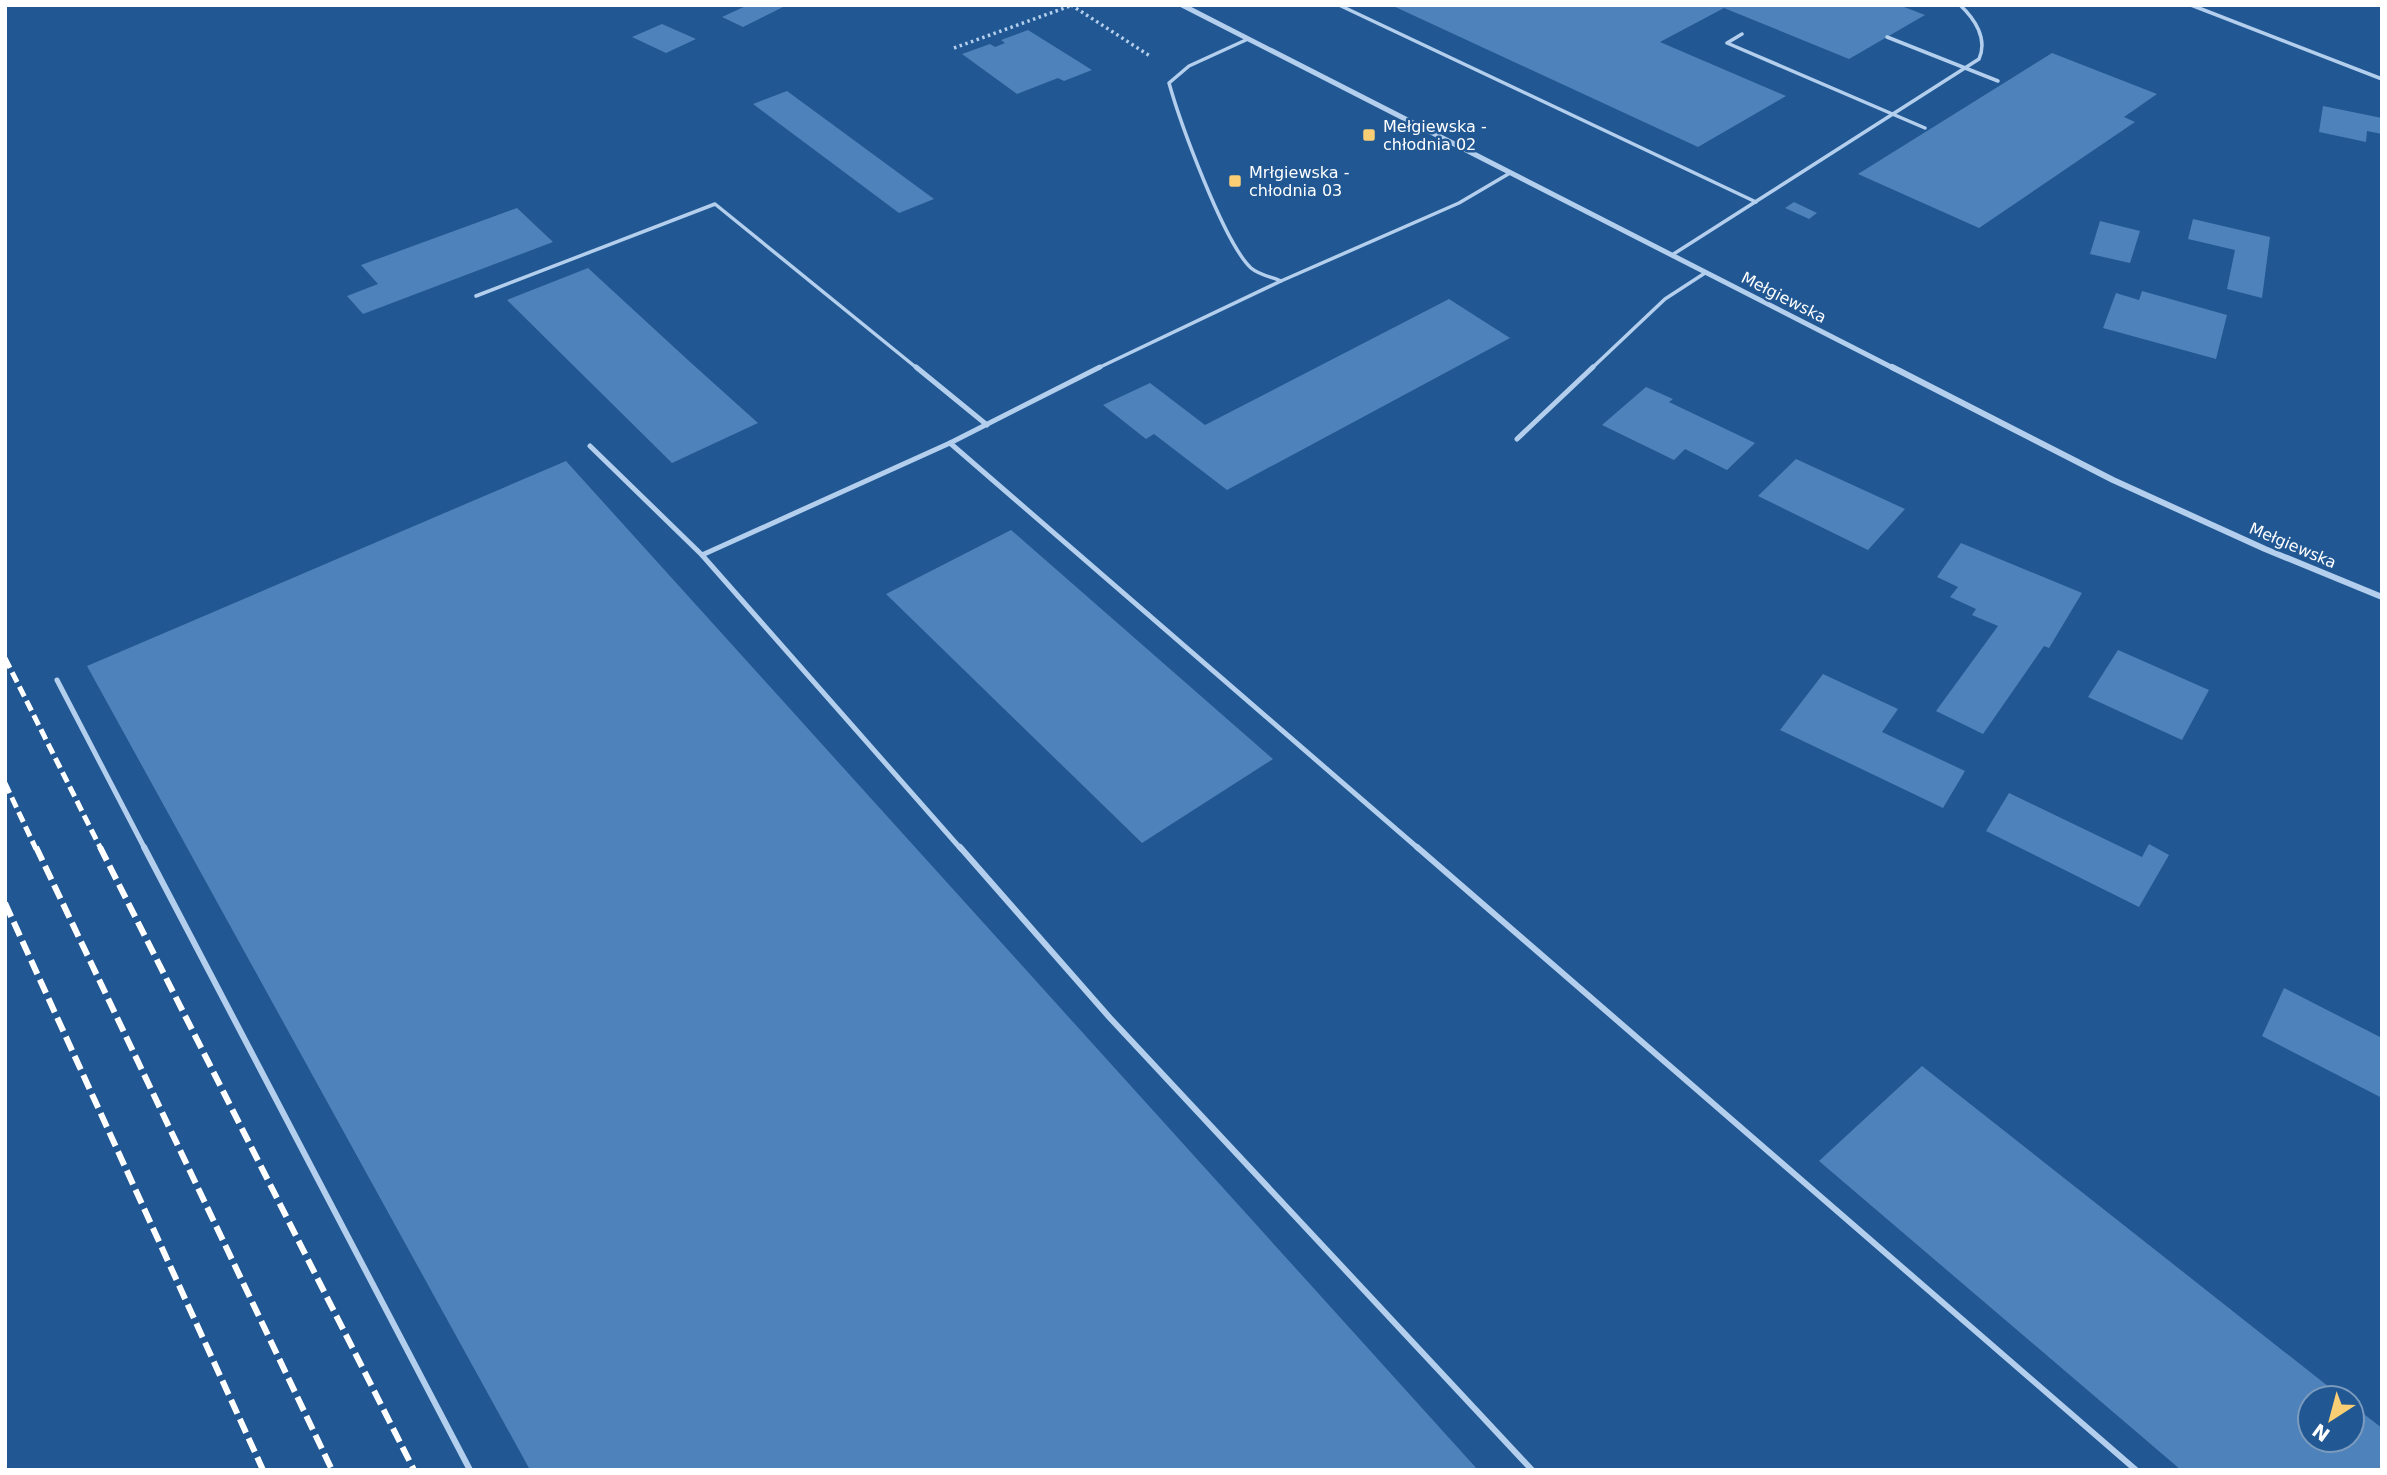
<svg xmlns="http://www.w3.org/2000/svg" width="2387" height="1475" font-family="'DejaVu Sans',sans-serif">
	<rect width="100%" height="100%" fill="#215792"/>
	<g fill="#4e82ba">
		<polygon points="748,5 787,5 743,27 722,17"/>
		<polygon points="1391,5 1899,5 1925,15 1849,59 1724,8 1660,42 1786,96 1698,147"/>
		<polygon points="662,24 696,39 666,53 632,37"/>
		<polygon points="1028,30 1092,70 1064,81 1058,78 1017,94 962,54 990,44 995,47 1005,43 1001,40"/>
		<polygon points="2052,53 2157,94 2124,117 2135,122 1979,228 1858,174"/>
		<polygon points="787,91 934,199 899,213 753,104"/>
		<polygon points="2323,106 2382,118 2382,134 2367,131 2366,142 2319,132"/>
		<polygon points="1794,202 1817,213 1809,219 1785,208"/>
		<polygon points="517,208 553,242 363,314 347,296 378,284 361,265"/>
		<polygon points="2193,219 2270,237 2262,298 2227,289 2235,250 2188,239"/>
		<polygon points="2100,221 2140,231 2130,263 2090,254"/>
		<polygon points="588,268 689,361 758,423 672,463 507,300"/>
		<polygon points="2142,291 2227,315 2216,359 2103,328 2116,293 2139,300"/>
		<polygon points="1449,299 1510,338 1227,490 1154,434 1146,439 1103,405 1150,383 1205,425"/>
		<polygon points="1646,387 1673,399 1669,402 1755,443 1727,470 1685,449 1674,460 1602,425"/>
		<polygon points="1796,459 1905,509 1868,550 1758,496"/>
		<polygon points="566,461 1478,1470 530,1470 87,666"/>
		<polygon points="1011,530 1273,759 1142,843 886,594"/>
		<polygon points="1961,543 2082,593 2049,648 2044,646 1983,734 1936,711 1998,626 1972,615 1976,609 1950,597 1958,587 1937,577"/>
		<polygon points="2118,650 2209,690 2182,740 2088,697"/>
		<polygon points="1823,674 1898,709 1882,732 1965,771 1943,808 1780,730"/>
		<polygon points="2009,793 2142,857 2149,844 2169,855 2139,907 1986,831"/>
		<polygon points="2284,988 2382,1038 2382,1098 2262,1036"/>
		<polygon points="1922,1066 2343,1398 2310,1398 2310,1440 2352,1440 2352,1405 2382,1428 2382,1470 2181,1470 1819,1161"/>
	</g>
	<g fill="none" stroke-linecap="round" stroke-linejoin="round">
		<g stroke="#b3cfed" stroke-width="3.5" stroke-dasharray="2.5 3.5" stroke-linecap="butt">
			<polyline points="1071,5 1150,56"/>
			<polyline points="954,48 1070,6"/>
		</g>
		<g stroke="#b3cfed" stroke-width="3.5">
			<polyline points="1339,5 1756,202"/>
			<polyline points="2191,5 2382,79"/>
			<polyline points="1742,34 1727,43 1925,128"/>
			<polyline points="1887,37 1998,81"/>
			<path d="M1248 39 1189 66 1169 83C1180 122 1224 243 1251 268 1259 275 1272 277 1281 281L1459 203 1510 173"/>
			<path d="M1672 255 1979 59C1988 39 1975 19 1960 5"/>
			<polyline points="476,296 715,204 918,369"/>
			<polyline points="1096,369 1281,281"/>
			<polyline points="1591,369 1665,299 1705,273"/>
		</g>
		<g stroke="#b3cfed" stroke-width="5">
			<polyline points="916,367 987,425"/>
			<polyline points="1517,439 1593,367"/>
			<polyline points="950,443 1100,367"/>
			<polyline points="590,446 702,555 961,849"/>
			<polyline points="702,555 950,443 1419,849"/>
			<polyline points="57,680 145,849"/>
		</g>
		<g stroke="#b3cfed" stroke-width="6">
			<polyline points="144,847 470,1470"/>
			<polyline points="960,847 1110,1018 1532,1470"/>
			<polyline points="1417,847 2136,1470"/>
		</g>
		<polyline stroke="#b3cfed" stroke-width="5" points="1182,5 1895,369"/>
		<polyline stroke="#b3cfed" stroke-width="6" points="1892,367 2113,480 2265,549 2382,597"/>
		<g stroke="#fff" stroke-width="5" stroke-dasharray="11 5" stroke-linecap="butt">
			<polyline points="5,658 101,849"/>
			<polyline points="5,783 36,849"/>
		</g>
		<g stroke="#fff" stroke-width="6" stroke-dasharray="15 6" stroke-linecap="butt">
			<polyline points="36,847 332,1470"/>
			<polyline points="100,847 414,1470"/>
			<polyline points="5,903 263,1470"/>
		</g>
	</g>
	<g fill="#f9ce75" stroke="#215792" stroke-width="2.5">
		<rect x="1362" y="128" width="14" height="14" rx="3.5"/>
		<rect x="1228" y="174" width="14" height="14" rx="3.5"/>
	</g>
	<g text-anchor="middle" stroke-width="5" stroke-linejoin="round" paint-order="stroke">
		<g font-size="16" fill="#fff" stroke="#215792" text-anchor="start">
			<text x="1383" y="132">Mełgiewska -<tspan x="1383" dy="18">chłodnia 02</tspan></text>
			<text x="1249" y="178">Mrłgiewska -<tspan x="1249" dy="18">chłodnia 03</tspan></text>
		</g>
		<g font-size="16" fill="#fff" stroke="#215792">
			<text transform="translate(1784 297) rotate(27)" y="6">Mełgiewska</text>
			<text transform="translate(2293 545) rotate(23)" y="6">Mełgiewska</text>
		</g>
	</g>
	<rect width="2387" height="1475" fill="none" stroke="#ffffff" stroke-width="14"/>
	<g transform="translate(2331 1419) rotate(216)"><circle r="33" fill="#215792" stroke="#7a9abe" stroke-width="2"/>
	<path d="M0-5L12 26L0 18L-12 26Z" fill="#f9ce75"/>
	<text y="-10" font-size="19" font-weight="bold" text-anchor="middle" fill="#ffffff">N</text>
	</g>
</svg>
